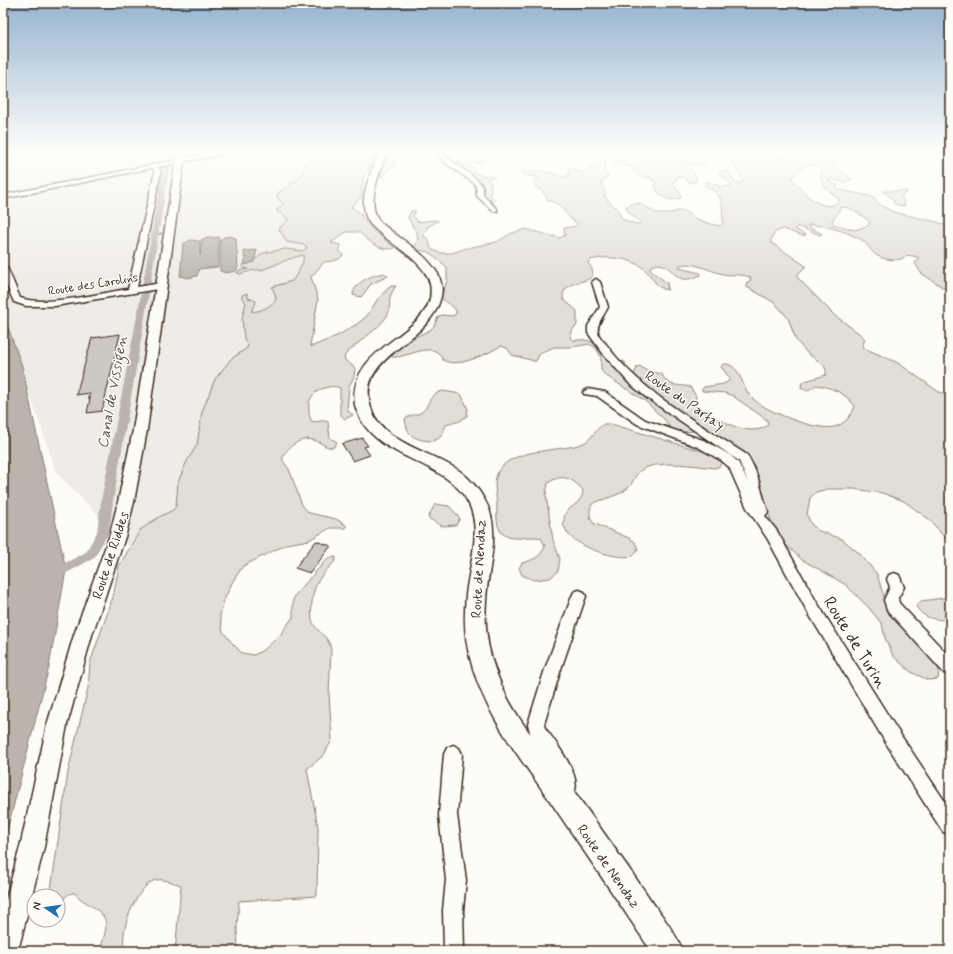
<svg xmlns="http://www.w3.org/2000/svg" width="953" height="954" font-family="Mynerve,sans-serif">
	<rect width="100%" height="100%" fill="#fdfcf7"/>
	<filter id="ink" filterUnits="userSpaceOnUse"><feTurbulence type="fractalNoise" baseFrequency=".025" numOctaves="2"/><feDisplacementMap in="SourceGraphic" scale="8" xChannelSelector="R" yChannelSelector="G"/><feConvolveMatrix kernelMatrix="1 2 1 2 8 2 1 2 1" color-interpolation-filters="sRGB"/></filter>
	<g filter="url(#ink)">
		<polygon fill="#efece7" points="3,153 318,153 306,163 300,178 277,196 283,204 280,206 281,214 288,218 279,229 287,242 304,245 307,247 306,249 302,251 290,250 257,257 249,263 248,269 238,271 240,274 254,270 262,270 289,259 304,255 301,269 292,281 272,289 275,294 276,300 264,309 256,312 251,311 256,303 248,298 245,300 246,303 242,318 248,344 247,348 231,359 200,432 197,445 187,461 176,493 176,506 173,510 135,536 129,547 56,472 3,314"/>
		<g fill="#e1ded7" stroke="#8e847a" fill-rule="evenodd">
			<path d="M318 153H375L369 169 363 177 361 198 351 207 361 213V216L372 229 395 248C381 252 369 242 359 232H346L331 243 341 245 338 251 342 253 343 255C338 262 331 261 324 262L311 277 318 299 310 346H313L339 335 357 324 367 316 379 297 391 286H396C385 300 393 306 387 316 378 330 357 342 345 355L344 359 355 368 354 377 349 386 347 410 353 415 345 419 340 414V388C335 386 330 386 325 388 307 394 307 405 311 421 317 423 322 419 328 422L330 438 337 442 334 447C325 449 321 441 313 440 300 437 290 446 283 455V461L289 469 302 505 309 513 336 519 346 525V528H330L309 540 287 544 243 566 233 581 224 600 220 616 223 632 233 644 242 653 254 655 265 649 280 635 293 617V600L296 594 328 558 336 557 335 561C329 568 320 576 316 585 312 593 309 618 314 625 321 635 330 638 331 650L329 694 332 740 324 755 307 769 318 827 317 896 239 901 237 927 238 951H174L176 942 181 885C173 883 161 877 153 881 138 888 125 919 124 935 123 940 124 946 124 951H100C106 927 113 919 90 905 84 901 78 898 75 893 66 892 64 901 58 906V896H50L68 772 88 688 90 663 113 597 119 566 140 530 159 517 173 510 176 506 178 482 187 461 197 445 202 412 215 379 231 359 247 348 248 344 244 339 242 318 246 303 242 298V295L247 293 248 298 255 300 256 303 251 311C260 313 270 306 276 300L275 294 272 287 292 281C297 274 305 263 303 255L289 259 262 270H254L240 274 237 273 238 271 248 269 242 267V265L256 259 263 253 285 249 302 251 306 249 307 247 304 245 287 242 279 229 288 219 277 211V209L283 204 277 197 279 192 300 178 306 163Z"/>
			<polygon points="389,153 397,153 393,160 396,166 388,169 381,178 379,177"/>
			<polygon points="468,153 481,153 485,159 482,163 474,163 470,165 468,164 471,157"/>
			<path d="M628 153H698L694 159 705 165C698 168 689 161 680 163L693 171 697 181 689 183 684 177 677 178 673 184 681 195V198L670 200C661 196 654 191 655 181 643 173 641 183 632 167L613 162 628 160V157L618 155Z"/>
			<path d="M730 153C737 153 746 155 752 154 760 152 769 152 777 154 786 156 784 161 797 161L805 153H859L857 155 840 157 832 164 852 179 845 182 829 179 830 182 838 186 836 188 839 190 870 196 875 199 878 204 893 212 937 222 950 227V292L921 273 915 263 918 259V257L907 255C900 263 882 260 875 254 870 250 867 243 862 240 848 232 824 224 808 225V227L821 233 822 234 820 235 797 226 796 230 806 235 802 236 784 229 775 232 770 242 806 266 797 275 798 278 834 315 860 334 865 339 863 344 864 348 898 363 939 392 950 395V544L930 520 904 501 882 493 854 489H828L816 492 810 498 807 515 811 524 819 531 842 539 859 553 877 574 888 610 932 658 939 670 938 679 928 680 911 672 893 656 885 638 882 624 869 608 846 585 801 559 785 544 775 529 761 497 741 462 716 435 707 430 682 432 674 431 669 427 666 421 645 401 605 375 601 370V357L599 353 595 347 589 344 572 347H554L540 353 536 361H534L512 355 507 348 501 346C487 354 457 369 443 360 435 338 407 359 392 357L391 354 404 342 430 330 434 326 438 317 442 315 452 316 456 314V311C452 304 445 303 441 297L447 281V267L429 252 413 249 418 241 417 233 408 218 411 211H416L413 216 418 222 434 220 438 221 427 227V230L423 236 428 239 431 249 440 253H452L467 248 497 242 510 234 526 229 560 238 565 235 564 228 576 226 578 224 571 219 559 205 548 200 544 193 535 186V183L540 178 522 174 520 172C527 170 545 171 552 173 560 174 558 180 569 175V168L576 169 577 171 583 173C591 169 597 159 606 161L604 171 608 176 602 181 601 185C606 190 603 195 607 199 612 206 619 208 621 217 626 222 631 223 639 224L640 222 628 211 626 207C640 197 647 210 657 213 669 217 676 209 684 211 687 212 690 216 694 218 702 221 712 225 721 226L723 224C722 213 725 202 716 193 713 189 708 189 705 185V182C715 181 716 189 731 186V184L719 173 723 171 730 173 733 180 736 183H741L743 180 730 159 734 155ZM808 165C827 163 818 175 823 184 826 190 834 195 839 199V202C821 214 803 192 792 179L798 170ZM840 207C851 206 861 215 869 221L870 225 855 230 833 224 832 222C834 216 839 215 840 207ZM601 258C615 257 632 259 643 268 652 274 656 290 668 290L667 283 651 271 650 267C667 257 671 276 683 279 689 280 696 277 701 275L700 273 679 268 680 265C694 261 709 271 723 274 733 276 742 273 751 278L750 281 746 283 747 287 775 303 788 318 796 340 807 353 824 365 826 370V375L802 382 801 388C808 393 810 388 817 385 833 388 845 393 855 406 852 415 844 425 834 427 815 431 764 411 751 397 742 388 740 362 723 364L721 367 729 377 730 380 724 384 704 387 702 389V391L725 393 733 396 767 420 768 425C749 440 715 417 698 408L695 405 696 396 690 387C678 384 668 388 662 374L645 370 640 366 637 367 631 384 627 383 620 373 626 366 625 362C619 359 612 359 607 356 599 350 596 341 585 340 579 339 575 342 570 338L573 329 577 325V311L563 299C562 280 583 285 593 276L592 269 588 263 590 260Z"/>
			<polygon points="455,160 473,168 475,173 480,175 495,177 486,179 491,183 490,195 495,200 488,200 482,195 481,182 453,163"/>
			<polygon points="883,191 908,191 901,196 905,205 903,206 895,204 891,197"/>
			<path d="M384 273 388 276 371 284 361 297 353 295C354 282 372 275 384 273Z"/>
			<path d="M443 391 461 394 468 409 467 416 460 421 446 425C444 429 443 436 438 439 431 443 417 440 411 435 407 431 406 424 405 419 412 414 414 416 420 413 431 407 426 395 443 391Z"/>
			<path d="M604 424H611L715 455 720 458 722 462 720 466 715 468C696 466 651 458 638 473 634 477 633 484 628 488 618 497 603 498 592 504 589 511 589 516 593 523L629 538 635 542 638 549 633 556C616 560 581 548 569 535 567 533 565 528 563 524 564 522 564 517 565 514 571 505 583 503 583 490 572 478 562 473 548 483L546 495 553 540 560 559 558 571 550 578 534 580 522 575 519 568 522 563C533 560 541 557 545 546L541 538C530 534 514 543 503 534 495 527 497 514 497 504 496 496 494 485 496 477 505 446 561 453 584 443 592 439 595 429 604 424Z"/>
			<polygon points="435,504 449,506 460,518 456,525 442,526 428,518"/>
			<path d="M950 597V620C936 620 923 619 916 606L921 601Z"/>
		</g>
		<g fill="#bbb4ad" stroke="#887d74">
			<polygon points="230,236 236,238 238,267 236,271 226,273 220,271 220,240 224,237"/>
			<polygon points="219,237 218,267 199,269 197,276 187,278 180,276 183,244 191,240 200,241 200,255 202,239"/>
			<polygon points="257,250 254,262 245,265 244,251"/>
			<polygon points="3,314 22,366 66,570 49,667 3,847"/>
		</g>
		<g fill="none" stroke-linecap="round" stroke-linejoin="round">
			<polyline stroke="#887d74" stroke-width="1.5" points="154,236 162,233"/>
			<path fill="#bbb4ad" fill-rule="evenodd" d="M160 153C167 152 171 154 174 160L168 174 146 311 113 501 109 532 94 558 52 581 48 580 46 576 48 572 86 552 97 532 101 501 138 311 162 174 168 160 167 157Z"/>
		</g>
		<g fill="#cdc8c2" stroke="#3b2a1e">
			<polygon points="120,334 102,411 87,413 90,398 88,398 90,393 76,395 92,338"/>
			<polygon points="362,438 368,446 364,447 370,455 353,461 342,444"/>
			<polygon points="316,541 331,546 310,573 295,568"/>
		</g>
		<g fill="none" stroke-linecap="round" stroke-linejoin="round">
			<defs>
				<g id="minor">
					<path d="M215 153H227L158 167 161 171 137 287 161 283 164 284 165 286 164 288 55 306H26L14 302 3 278V265L7 267 20 298C47 307 99 293 128 289L155 171 152 168 3 199V195L177 160 180 158Z"/>
					<path d="M437 153H443C451 164 478 176 482 186 483 188 483 193 483 195L497 209V211H493L477 196 476 186 474 183 444 162Z"/>
					<path d="M596 279 600 282 608 307C605 314 596 324 598 332 598 336 603 341 606 344 640 392 699 423 747 455 759 473 761 492 768 512L765 516 777 531 816 601 896 728 950 809V834L943 832 884 740 806 609 767 538 747 508 729 467 722 461 698 447 637 424 597 396 584 394 583 392 588 389 605 392 645 420 706 441 730 455 738 462 748 483 739 461 647 398 629 383 604 355 588 333V326L600 307 592 282Z"/>
					<polygon points="894,573 899,575 904,587 898,598 899,603 950,657 950,675 944,673 887,610 884,600 890,587 887,579 889,575"/>
					<path d="M579 590 584 592 586 596 561 669 544 724 545 728C554 740 585 779 573 794 570 798 564 800 560 802L554 799 551 793 554 787 558 784 554 772 531 737 528 724 545 669 572 596 574 592Z"/>
					<polygon points="453,745 459,748 462,754 457,815 466,880 463,910 464,951 444,951 443,910 446,880 439,815 444,754 447,748"/>
				</g>
				<polygon id="tertiary" points="177,153 185,153 147,430 134,502 126,534 92,635 67,725 44,847 18,951 3,951 3,910 20,847 47,725 74,635 110,534 118,502 133,430"/>
				<path id="secondary" d="M379 153H387C380 172 364 205 381 223 400 239 425 252 438 274 442 283 443 291 440 300 427 345 355 356 371 408 381 443 434 452 461 472 471 480 478 488 484 499 503 529 487 569 486 601 484 627 488 653 498 677 512 715 541 747 565 779 592 816 618 853 644 890 657 910 674 929 683 951H651C618 901 584 851 550 801 519 756 483 712 470 658 464 637 464 616 466 595 469 566 482 531 469 504 448 460 383 462 360 418 358 413 356 410 355 405 346 342 440 335 430 284 428 274 421 267 414 260 401 248 385 239 372 226 354 207 370 174 379 153Z"/>
			</defs>
			<use href="#minor" stroke="#3b2a1e" stroke-width="3"/>
			<use href="#tertiary" stroke="#3b2a1e" stroke-width="3"/>
			<use href="#secondary" stroke="#3b2a1e" stroke-width="3"/>
			<use href="#minor" fill="#fdfcf7" fill-rule="evenodd"/>
			<use href="#tertiary" fill="#fdfcf7" fill-rule="evenodd"/>
			<use href="#secondary" fill="#fdfcf7" fill-rule="evenodd"/>
		</g>
	</g>
	<linearGradient id="sky" x2="0" y2="1"><stop stop-color="#96b4d0"/><stop offset="0.53" stop-color="#fefefb"/><stop offset="1" stop-color="#fefefb" stop-opacity="0"/></linearGradient>
	<rect width="953" height="286" fill="url(#sky)"/>
	<g text-anchor="middle" stroke-width="3" stroke-linejoin="round" paint-order="stroke">
		<g font-size="12" fill="#3b2a1e" stroke="#fdfcf7">
			<text transform="translate(93 284) rotate(-9)" y="4">Route des Carolins</text>
		</g>
		<g font-size="14" fill="#3b2a1e" stroke="#fdfcf7">
			<text transform="translate(685 400) rotate(35)" y="5">Route du Parfay</text>
			<text transform="translate(110 555) rotate(-72)" y="5">Route de Riddes</text>
			<text transform="translate(478 569) rotate(-87)" y="5">Route de Nendaz</text>
			<text transform="translate(609 866) rotate(55)" y="5">Route de Nendaz</text>
		</g>
		<g font-size="15" font-style="italic" fill="#615349" stroke="#fdfcf7">
			<text transform="translate(112 392) rotate(-80)" y="5">Canal de Vissigen</text>
		</g>
		<g font-size="17" fill="#3b2a1e" stroke="#fdfcf7">
			<text transform="translate(856 642) rotate(58)" y="6">Route de Turin</text>
		</g>
	</g>
	<rect width="953" height="954" fill="none" stroke="#fdfcf7" stroke-width="16"/>
	<rect x="8" y="8" width="937" height="938" fill="none" stroke="#3b2a1e" stroke-width="1.5" filter="url(#ink)"/>
	<g transform="translate(46 908) rotate(283)"><circle r="19" fill="#fdfcf7" stroke="#afa8a0"/>
	<path d="M0-3L7 15L0 10L-7 15Z" fill="#1f6fb2"/>
	<text y="-6" font-size="11" font-weight="bold" text-anchor="middle" fill="#3b2a1e">N</text>
	</g>
</svg>
